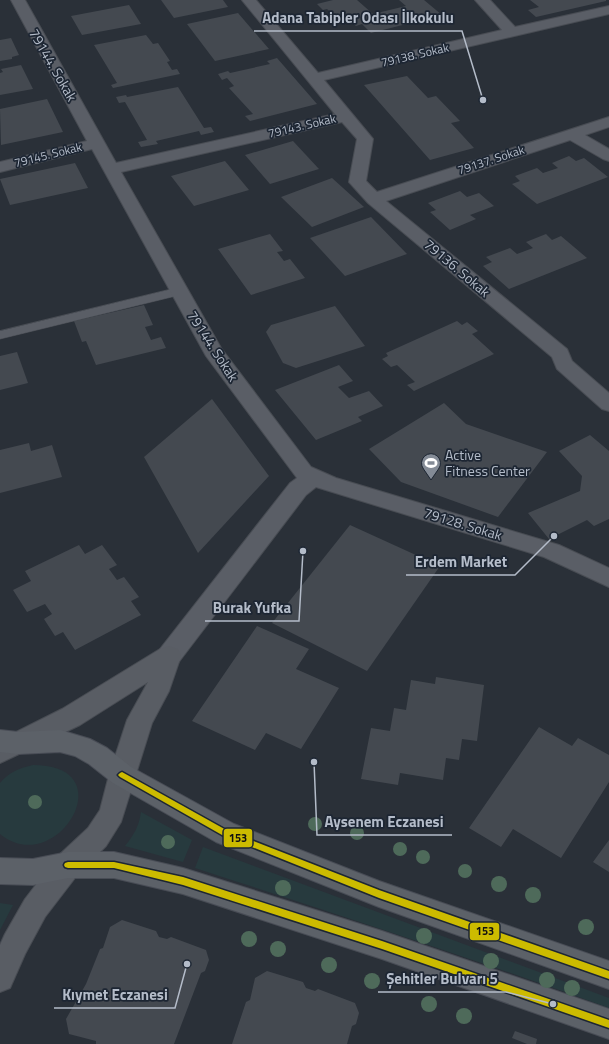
<svg xmlns="http://www.w3.org/2000/svg" width="609" height="1044" font-family="'Titillium Web',sans-serif">
	<rect width="100%" height="100%" fill="#2a3038"/>
	<g fill="#273a3e">
		<path d="M33 765C126 765 56 880 0 834V783C9 772 20 768 33 765Z"/>
		<path d="M141 812 192 840 183 862 125 846C134 835 139 826 141 812Z"/>
		<path d="M203 847 609 998V1008C472 958 334 913 195 868Z"/>
		<polygon points="0,903 13,905 0,930"/>
	</g>
	<g fill="#444950">
		<polygon points="161,0 223,0 228,7 174,18"/>
		<polygon points="333,0 357,0 373,14 406,6 399,0 424,0 442,15 371,33 362,24 356,26 344,15 336,17 327,9 323,10 317,4"/>
		<polygon points="530,0 606,0 606,1 536,17 528,10 539,7"/>
		<polygon points="129,5 141,24 82,35 71,16"/>
		<polygon points="238,13 269,49 215,61 187,24"/>
		<polygon points="146,35 153,44 158,43 170,61 167,62 172,70 177,69 180,74 113,88 111,85 117,83 94,45"/>
		<polygon points="11,38 19,55 12,57 12,59 0,61 0,40"/>
		<polygon points="277,58 317,104 250,121 245,116 253,114 229,88 234,86 227,78 222,80 218,74 228,71 230,73 270,64 267,61"/>
		<polygon points="21,65 33,89 0,95 0,73 3,72 1,69"/>
		<polygon points="407,76 428,98 436,96 460,121 451,123 474,148 430,160 364,85"/>
		<polygon points="178,87 204,128 211,127 214,132 201,135 199,131 156,141 158,144 141,147 138,142 147,140 125,102 119,103 116,97 126,95 127,97"/>
		<polygon points="47,99 63,132 1,145 0,109"/>
		<polygon points="293,141 319,169 270,184 245,155"/>
		<polygon points="569,156 576,161 584,158 608,177 537,204 512,184 520,181 515,176 537,168 543,173 558,168 552,163"/>
		<polygon points="225,161 249,190 194,206 171,176"/>
		<polygon points="75,163 88,188 10,205 0,179"/>
		<polygon points="332,178 364,207 312,227 281,197"/>
		<polygon points="460,191 467,197 479,193 494,206 470,215 476,219 450,230 430,212 436,210 428,203"/>
		<polygon points="371,217 407,254 345,276 310,238"/>
		<polygon points="270,234 283,251 277,252 284,261 290,259 305,278 251,295 218,249"/>
		<polygon points="546,234 552,240 561,236 587,258 509,289 483,266 492,262 486,257 510,248 517,254 533,248 526,242"/>
		<polygon points="144,305 153,325 145,327 151,340 161,337 166,348 96,365 86,341 82,342 74,321"/>
		<polygon points="335,306 365,346 296,368 283,363 266,332 271,325"/>
		<polygon points="457,321 462,325 467,322 478,331 472,334 494,354 414,391 407,385 415,382 397,365 391,367 382,359 388,356 386,353"/>
		<polygon points="17,352 28,383 0,390 0,356"/>
		<polygon points="339,365 353,381 338,387 349,398 369,391 383,406 358,417 362,421 316,440 275,390"/>
		<polygon points="212,399 269,476 198,553 144,457"/>
		<polygon points="444,403 466,424 547,452 498,517 401,482 369,449"/>
		<polygon points="590,435 609,451 609,519 594,526 587,520 549,539 528,513 580,491 582,476 559,451"/>
		<polygon points="29,443 31,451 52,445 62,477 0,493 0,450"/>
		<polygon points="350,525 440,566 367,671 272,623"/>
		<polygon points="79,545 85,554 102,545 117,565 109,569 117,580 124,577 139,597 131,601 141,615 75,650 63,632 55,636 44,619 52,614 45,604 27,612 13,590 31,581 25,571"/>
		<polygon points="257,626 309,649 296,669 339,688 301,749 266,733 255,750 192,721"/>
		<polygon points="436,677 484,685 477,741 462,739 459,760 446,758 443,780 400,773 398,785 361,779 371,728 390,731 394,708 406,710 411,680 435,684"/>
		<polygon points="539,727 572,746 578,738 609,755 609,782 561,858 513,829 501,847 469,828"/>
		<polygon points="609,840 609,872 593,862"/>
		<polygon points="122,920 156,931 159,937 167,939 171,937 206,950 209,960 205,971 201,973 174,1044 96,1044 96,1041 69,1034 66,1019 86,984 100,949 103,948 110,927"/>
		<polygon points="267,971 303,982 306,988 315,991 318,989 355,1003 359,1013 356,1024 352,1026 347,1044 232,1044 246,1002 250,1000 255,978"/>
		<polygon points="515,1031 537,1039 536,1044 527,1044 512,1038"/>
	</g>
	<g fill="none" stroke-linecap="round" stroke-linejoin="round">
		<defs>
			<polygon id="service" points="180,287 184,288 186,291 184,294 0,339 0,331"/>
			<polygon id="minor" points="11,0 25,0 116,163 335,114 242,0 256,0 318,73 502,30 475,0 490,0 515,27 609,6 609,14 324,80 373,139 366,181 377,192 609,117 609,127 585,135 609,149 609,161 603,159 570,140 386,201 567,349 572,361 609,393 609,411 602,409 557,369 552,357 368,203 349,182 357,139 342,122 121,172 221,348 311,467 336,478 559,545 609,568 609,587 544,557 316,487 306,495 178,663 169,666 160,663 157,656 160,649 290,483 297,478 206,356 92,149 0,172 0,162 87,141"/>
			<polygon id="secondary" points="169,646 178,649 181,656 169,691 152,723 121,822 106,846 78,874 45,917 25,954 10,988 0,992 0,945 5,934 25,899 58,856 88,828 100,810 109,775 127,720 148,682 80,725 0,763 0,740 62,709 160,649"/>
			<g id="primary">
				<polygon points="0,730 18,732 60,730 90,739 107,748 131,767 234,824 379,881 609,961 609,989 379,907 216,842 113,783 89,764 75,756 60,752 18,754 0,752"/>
				<polygon points="68,852 114,852 183,868 382,931 609,1009 609,1039 382,959 183,894 114,878 68,878 33,885 0,884 0,858 33,859"/>
			</g>
		</defs>
		<use href="#service" stroke="#484c53" stroke-width="1"/>
		<use href="#minor" stroke="#484c53" stroke-width="2"/>
		<use href="#secondary" stroke="#484c53" stroke-width="2"/>
		<use href="#primary" stroke="#484c55" stroke-width="2"/>
		<use href="#service" fill="#5a5e66" fill-rule="evenodd"/>
		<use href="#minor" fill="#5a5e66" fill-rule="evenodd"/>
		<use href="#secondary" fill="#595d64" fill-rule="evenodd"/>
		<use href="#primary" fill="#5c6168" fill-rule="evenodd"/>
		<defs>
			<g id="bus-1">
				<polygon points="122,772 228,831 379,890 609,971 609,979 379,898 222,835 120,777 118,775 120,773"/>
				<polygon points="68,862 114,862 183,877 382,941 609,1020 609,1028 382,949 183,885 114,868 68,868 65,867 64,865 65,863"/>
			</g>
		</defs>
		<use href="#bus-1" stroke="#1d2633" stroke-width="3"/>
		<use href="#bus-1" fill="#cb0" fill-rule="evenodd"/>
	</g>
	<g fill="#4e6a5a">
		<circle cx="35" cy="802" r="7"/>
		<circle cx="315" cy="824" r="7"/>
		<circle cx="357" cy="833" r="7"/>
		<circle cx="168" cy="842" r="7"/>
		<circle cx="400" cy="849" r="7"/>
		<circle cx="423" cy="857" r="7"/>
		<circle cx="465" cy="871" r="7"/>
		<circle cx="499" cy="884" r="8"/>
		<circle cx="283" cy="888" r="8"/>
		<circle cx="533" cy="895" r="8"/>
		<circle cx="586" cy="927" r="8"/>
		<circle cx="424" cy="936" r="8"/>
		<circle cx="249" cy="939" r="8"/>
		<circle cx="278" cy="949" r="8"/>
		<circle cx="491" cy="961" r="8"/>
		<circle cx="329" cy="965" r="8"/>
		<circle cx="547" cy="980" r="8"/>
		<circle cx="372" cy="981" r="8"/>
		<circle cx="572" cy="988" r="8"/>
		<circle cx="429" cy="1004" r="8"/>
		<circle cx="464" cy="1016" r="8"/>
	</g>
	<defs>
		<symbol id="stadium-pin" viewBox="-11 -11 22 30"><path d="M0 17L-7.5 6A9.5 9.5 0 1 1 7.5 6Z" fill="#848b96" stroke="#1d2633"/><path d="M0-5a6.5 5 0 1 0 0 10a6.5 5 0 1 0 0-10ZM-3.5-1.8h7v3.6h-7Z" fill="#fff"/></symbol>
	</defs>
	<g fill-rule="evenodd">
		<use href="#stadium-pin" x="420" y="452" width="22" height="30"/>
	</g>
	<g text-anchor="middle" stroke-width="3.5" stroke-linejoin="round" paint-order="stroke">
		<g font-size="12" fill="#b4bcc9" stroke="#1d2633">
			<text transform="translate(415 55) rotate(-13)" y="4">79138. Sokak</text>
			<text transform="translate(302 126) rotate(-13)" y="4">79143. Sokak</text>
			<text transform="translate(48 155) rotate(-14)" y="4">79145. Sokak</text>
			<text transform="translate(491 160) rotate(-18)" y="4">79137. Sokak</text>
		</g>
		<g font-size="14" fill="#b4bcc9" stroke="#1d2633">
			<text transform="translate(53 65) rotate(60)" y="5">79144. Sokak</text>
			<text transform="translate(457 268) rotate(40)" y="5">79136. Sokak</text>
			<text transform="translate(213 346) rotate(57)" y="5">79144. Sokak</text>
			<text transform="translate(463 524) rotate(17)" y="5">79128. Sokak</text>
		</g>
		<g font-size="14" fill="#b4bcc9" stroke="#1d2633" text-anchor="start">
			<text x="445" y="460">Active<tspan x="445" dy="16">Fitness Center</tspan></text>
		</g>
	</g>
	<path fill="none" stroke="#b4bcc9" stroke-width="1.5" d="M483 100L462 31H254M554 536L515 575H406M303 551L299 621H205M314 762L317 835H452M553 1004L506 992H378M187 964L175 1008H54"/>
	<g fill="#b4bcc9" stroke="#1d2633" stroke-width="1.5">
		<circle cx="483" cy="100" r="4"/>
		<circle cx="554" cy="536" r="4"/>
		<circle cx="303" cy="551" r="4"/>
		<circle cx="314" cy="762" r="4"/>
		<circle cx="553" cy="1004" r="4"/>
		<circle cx="187" cy="964" r="4"/>
	</g>
	<g font-size="15" text-anchor="middle" font-weight="bold" fill="#b4bcc9" stroke="#1d2633" stroke-width="3.5" stroke-linejoin="round" paint-order="stroke">
		<text x="358" y="23">Adana Tabipler Odası İlkokulu</text>
		<text x="461" y="567">Erdem Market</text>
		<text x="252" y="613">Burak Yufka</text>
		<text x="384" y="827">Aysenem Eczanesi</text>
		<text x="442" y="984">Şehitler Bulvarı 5</text>
		<text x="115" y="1000">Kıymet Eczanesi</text>
	</g>
	<g stroke="#1d2633" stroke-width="1.5">
		<rect x="223" y="828" width="30" height="20" rx="4" fill="#cb0"/>
		<rect x="469" y="922" width="31" height="19" rx="4" fill="#cb0"/>
	</g>
	<g font-size="11" text-anchor="middle" font-weight="bold" fill="#111">
		<text x="238" y="842">153</text>
		<text x="485" y="935">153</text>
	</g>
</svg>
